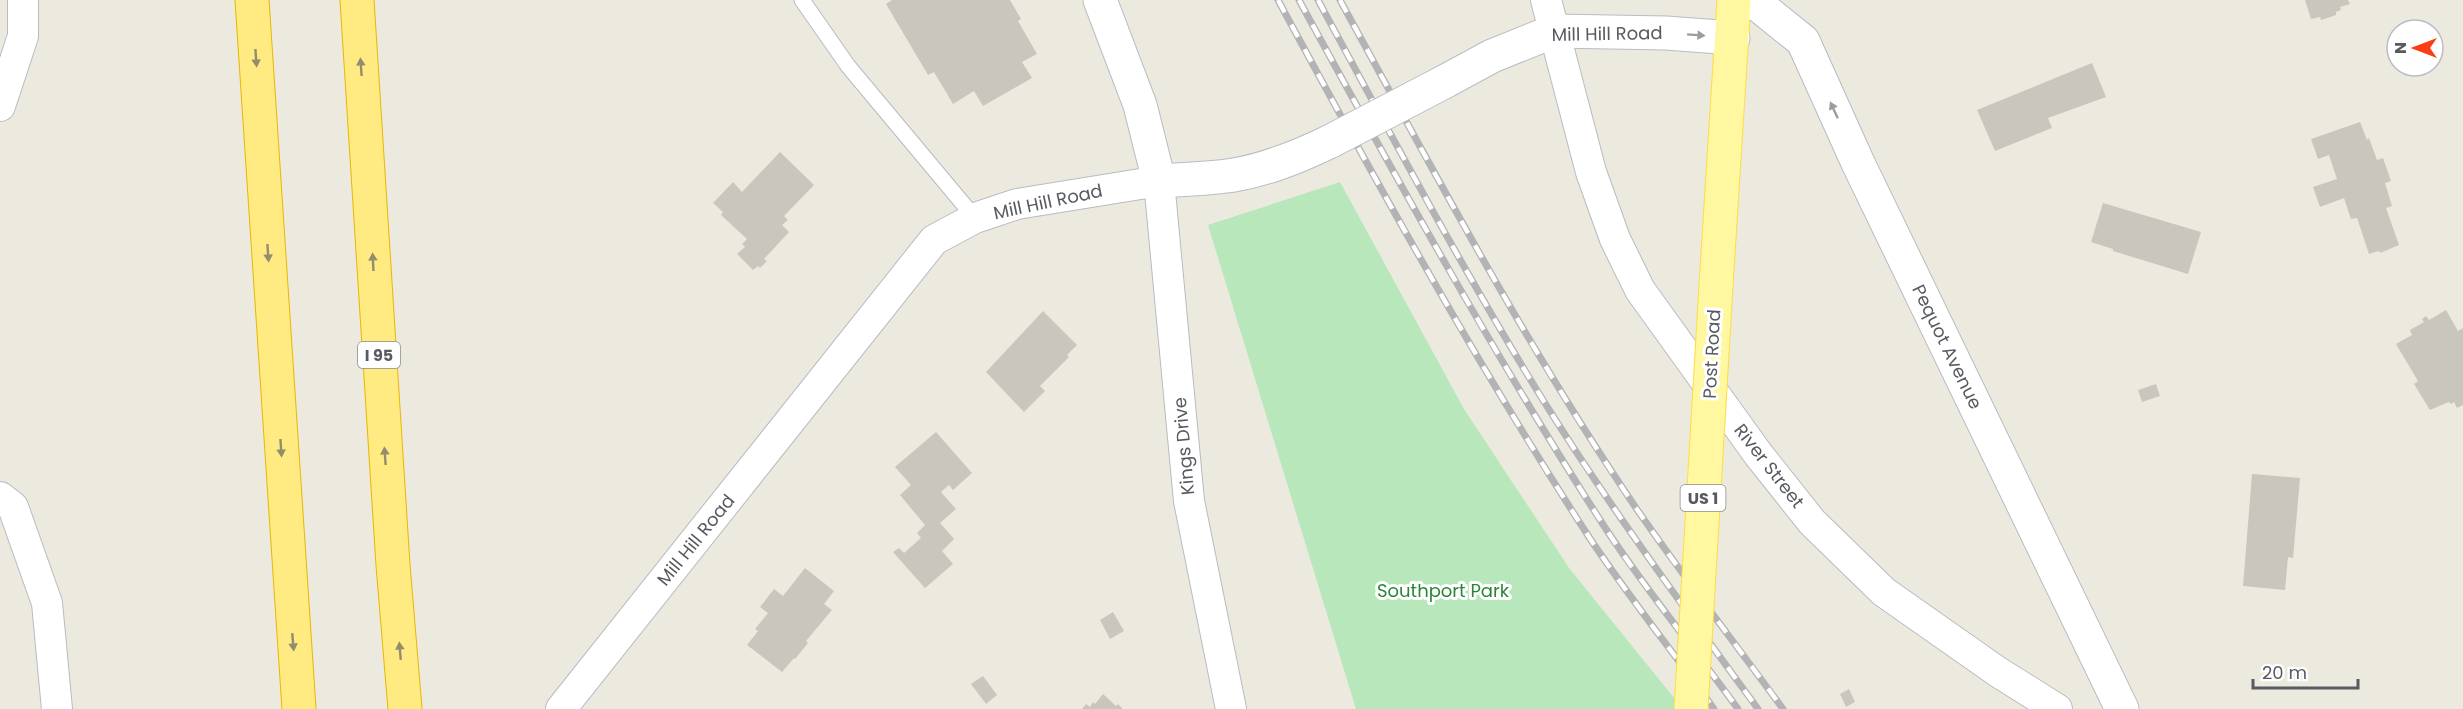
<svg xmlns="http://www.w3.org/2000/svg" width="2463" height="709" font-family="Poppins,sans-serif">
	<rect width="100%" height="100%" fill="#eceade"/>
	<polygon fill="#b7e7bb" points="1340,182 1464,409 1569,568 1683,709 1356,709 1208,225"/>
	<g fill="#c9c7bd">
		<polygon points="892,0 1010,0 1021,19 1018,21 1037,54 1022,62 1032,78 983,106 974,91 953,104 934,72 928,75 886,4"/>
		<polygon points="2305,0 2348,0 2350,4 2340,7 2341,10 2336,12 2336,15 2321,20 2320,17 2311,19"/>
		<polygon points="2092,63 2106,97 2048,118 2052,128 1995,151 1977,110"/>
		<polygon points="2360,122 2367,140 2369,138 2377,160 2383,158 2391,181 2385,183 2392,206 2386,208 2399,245 2380,253 2379,251 2369,254 2357,218 2351,219 2344,198 2320,207 2313,187 2337,179 2329,155 2318,159 2311,139"/>
		<polygon points="780,152 814,185 784,216 788,220 782,225 789,232 764,259 767,261 760,268 758,266 753,270 737,254 745,247 742,244 747,239 721,215 723,212 713,203 733,182 742,192"/>
		<polygon points="2103,203 2201,232 2188,274 2113,251 2113,249 2091,242"/>
		<polygon points="2446,310 2458,331 2463,328 2463,405 2457,408 2454,402 2451,404 2449,402 2430,410 2414,384 2418,381 2396,344 2412,335 2410,330 2424,322 2422,319 2426,316 2429,320"/>
		<polygon points="1043,311 1077,345 1067,355 1069,357 1040,386 1045,391 1024,412 986,372"/>
		<polygon points="2156,384 2160,396 2142,402 2138,390"/>
		<polygon points="936,432 972,473 953,490 949,485 941,492 956,509 940,523 954,539 942,551 953,564 925,588 893,552 899,548 904,553 921,538 917,533 925,525 900,495 911,485 895,467"/>
		<polygon points="2252,474 2300,478 2293,558 2288,557 2285,590 2243,586"/>
		<polygon points="805,568 834,591 824,604 832,610 806,641 808,643 795,659 794,658 782,672 747,645 758,631 755,629 768,613 760,607 774,589 783,596"/>
		<polygon points="1113,612 1124,631 1110,639 1100,620"/>
		<polygon points="983,676 997,695 986,704 971,684"/>
		<polygon points="1849,689 1855,702 1846,707 1840,694"/>
		<polygon points="1103,694 1116,706 1118,704 1123,709 1082,709 1086,704 1090,707 1093,702 1095,704"/>
	</g>
	<g fill="none" stroke-linecap="round" stroke-linejoin="round">
		<defs>
			<polyline id="service" points="802,0 848,66 975,218"/>
			<g id="minor">
				<polyline points="1546,0 1591,172 1615,239 1640,290 1758,454 1812,522 1884,592 1998,672 2057,709"/>
				<polyline points="0,106 23,36 23,0"/>
				<polyline points="0,497 13,507 47,603 57,709"/>
				<polyline points="561,709 934,240 975,218 1017,204 1159,181 1189,501 1231,709"/>
			</g>
			<polyline id="tertiary" points="1752,0 1803,41 1858,163 2122,709"/>
			<g id="secondary">
				<path d="M1100 0 1140 105 1159 181C1184 179 1210 179 1234 175 1269 169 1300 156 1331 141"/>
				<polyline points="1444,82 1492,56 1554,31 1666,33 1733,38"/>
			</g>
			<polyline id="primary" points="1716,286 1734,0"/>
			<g id="motorway">
				<polyline points="252,0 299,709"/>
				<polyline points="357,0 393,565 405,709"/>
			</g>
		</defs>
		<use href="#service" stroke="#b9bbc2" stroke-width="17"/>
		<use href="#minor" stroke="#b9bbc2" stroke-width="32"/>
		<use href="#tertiary" stroke="#b9bbc2" stroke-width="35"/>
		<use href="#secondary" stroke="#b9bcc4" stroke-width="35"/>
		<use href="#primary" stroke="#ffdc44" stroke-width="35"/>
		<use href="#motorway" stroke="#eab600" stroke-width="35"/>
		<use href="#service" stroke="#fff" stroke-width="15"/>
		<use href="#minor" stroke="#fff" stroke-width="30"/>
		<use href="#tertiary" stroke="#fff" stroke-width="33"/>
		<use href="#secondary" stroke="#fff" stroke-width="33"/>
		<use href="#primary" stroke="#fff8a0" stroke-width="33"/>
		<use href="#motorway" stroke="#ffeb82" stroke-width="33"/>
		<defs>
			<g id="rail">
				<path d="M1278 0C1376 182 1476 363 1589 537 1628 596 1673 652 1714 709"/>
				<path d="M1299 0C1396 178 1494 355 1604 526 1645 589 1694 648 1738 709"/>
				<path d="M1318 0C1385 124 1451 248 1524 369 1595 487 1677 598 1758 709"/>
				<path d="M1340 0C1434 172 1526 346 1636 508 1683 576 1734 642 1783 709"/>
			</g>
		</defs>
		<use href="#rail" stroke="#b2b3b4" stroke-width="7"/>
		<use href="#rail" stroke="#fff" stroke-width="4.5" stroke-dasharray="14" stroke-linecap="butt"/>
		<defs>
			<polyline id="secondary-bridge" points="1331,141 1444,82"/>
			<polyline id="primary-bridge" points="1691,709 1716,286"/>
		</defs>
		<use href="#secondary-bridge" stroke="#b9bcc4" stroke-width="35" stroke-linecap="butt"/>
		<use href="#primary-bridge" stroke="#ffdc44" stroke-width="35" stroke-linecap="butt"/>
		<use href="#secondary-bridge" stroke="#fff" stroke-width="33"/>
		<use href="#primary-bridge" stroke="#fff8a0" stroke-width="33"/>
	</g>
	<defs><path id="oneway-solid" d="M-6-.8H1V-3.2L6.5 0L1 3.2V.8H-6Z" transform="scale(1.5)"/></defs>
	<g fill="#9a9da0">
		<use href="#oneway-solid" transform="translate(1696 35) rotate(4)"/>
		<use href="#oneway-solid" transform="translate(1834 110) rotate(-115)"/>
	</g>
	<g fill="#928d6d">
		<use href="#oneway-solid" transform="translate(256 58) rotate(86)"/>
		<use href="#oneway-solid" transform="translate(361 67) rotate(-94)"/>
		<use href="#oneway-solid" transform="translate(268 253) rotate(86)"/>
		<use href="#oneway-solid" transform="translate(373 262) rotate(-93)"/>
		<use href="#oneway-solid" transform="translate(281 448) rotate(86)"/>
		<use href="#oneway-solid" transform="translate(385 456) rotate(-94)"/>
		<use href="#oneway-solid" transform="translate(293 642) rotate(85)"/>
		<use href="#oneway-solid" transform="translate(400 651) rotate(-95)"/>
	</g>
	<g text-anchor="middle" stroke-width="6" stroke-linejoin="round" paint-order="stroke">
		<g fill="#fff" stroke="#898c90" stroke-width="1.5">
			<rect x="358" y="342" width="42" height="26" rx="4.5"/>
			<rect x="1680.5" y="485" width="45" height="26" rx="4.5"/>
		</g>
		<g font-size="16" font-weight="bold" fill="#575b61">
			<text x="379" y="361">I 95</text>
			<text x="1703" y="504">US 1</text>
		</g>
		<g font-size="18" fill="#575b61" stroke="#fff">
			<text transform="translate(1607 34) rotate(-1)" y="6">Mill Hill Road</text>
			<text transform="translate(1048 202) rotate(-12)" y="6">Mill Hill Road</text>
			<text transform="translate(1947 347) rotate(64)" y="6">Pequot Avenue</text>
			<text transform="translate(1712 354) rotate(-87)" y="6">Post Road</text>
			<text transform="translate(1184 446) rotate(-95)" y="6">Kings Drive</text>
			<text transform="translate(1769 466) rotate(52)" y="6">River Street</text>
			<text transform="translate(696 540) rotate(-51)" y="6">Mill Hill Road</text>
		</g>
		<g font-size="18" fill="#2c8438" stroke="#fff">
			<text x="1443" y="597">Southport Park</text>
		</g>
	</g>
	<g transform="translate(2415 48) rotate(270)"><circle r="28" fill="#ffffff" stroke="#bcbdc0" stroke-width="1.5"/>
	<path d="M0-4.5L10 22L0 15L-10 22Z" fill="#fa3d16"/>
	<text y="-9" font-size="16" font-weight="bold" text-anchor="middle" fill="#575b61">N</text>
	</g>
	<path d="M2253 679v9h105v-9" fill="none" stroke="#575b61" stroke-width="3"/>
	<text x="2262" y="679" font-size="18" fill="#575b61" stroke="#ffffff" stroke-width="4.5" paint-order="stroke">20 m</text>
</svg>
